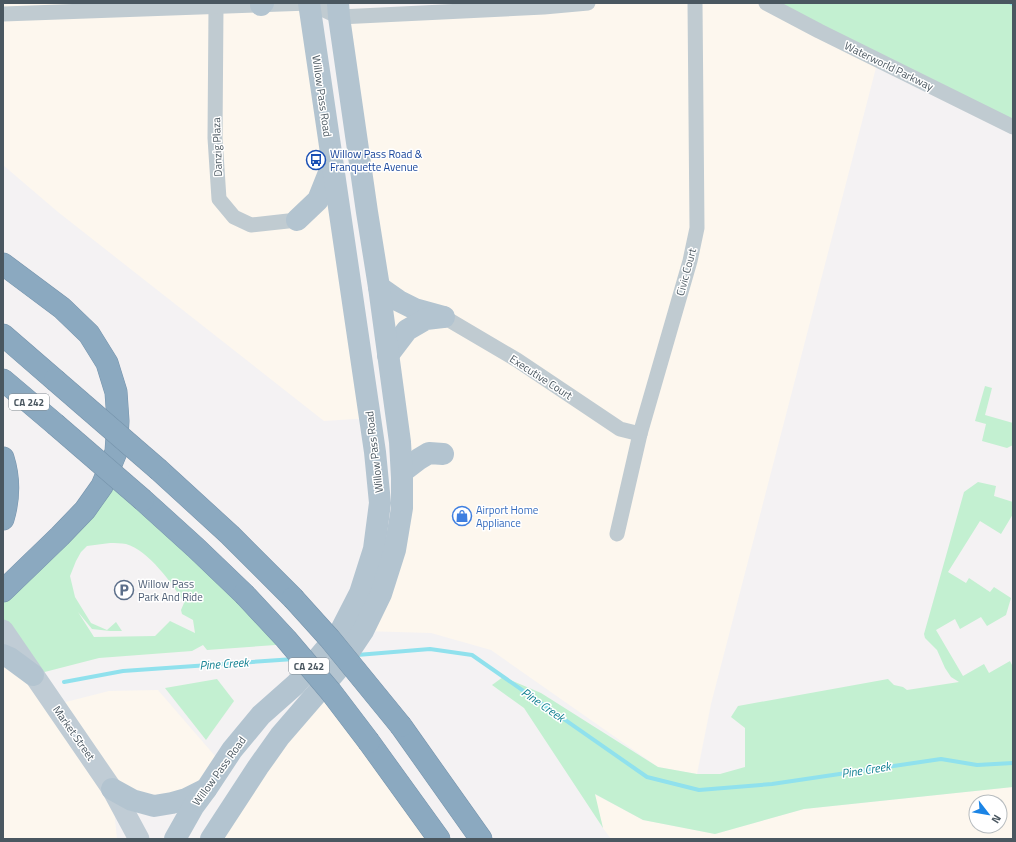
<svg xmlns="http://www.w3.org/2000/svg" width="1016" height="842" font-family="'Titillium Web',sans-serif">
	<rect width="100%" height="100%" fill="#f4f2f3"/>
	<g fill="#fdf7ee" fill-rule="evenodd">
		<polygon points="3,3 309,3 370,418 324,421 58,212 3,165"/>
		<polygon points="588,3 766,3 878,60 711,704 697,774 658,767 491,650 431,633 363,631 402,508 339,17"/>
		<polygon points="3,663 54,705 109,691 158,690 222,764 207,788 159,800 112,789 117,839 3,839"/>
		<polygon points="325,684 439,839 211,839"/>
		<path d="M1013 787V839H611L603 828 594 794 643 820 715 834 804 809ZM976 802H1000V826H976Z"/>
	</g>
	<g fill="#c3f0d1" fill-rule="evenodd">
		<polygon points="766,3 1013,3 1013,127"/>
		<polygon points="985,386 992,388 985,415 1013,423 1013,445 1007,448 982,441 986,424 975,421"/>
		<path d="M108 470 290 644 207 650 203 645 192 651 99 658 33 675 3 630V591ZM110 543C115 543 121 543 126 544 148 550 173 584 184 603L181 610 182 614 193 620 195 633 170 621 155 636 94 637 78 612 92 629 110 631H122L116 622 107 630 91 623 75 597 70 576 76 561 81 552 87 546Z"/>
		<polygon points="978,482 996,486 994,496 1013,502 1013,514 1001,534 980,521 948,572 966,583 969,578 990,592 994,587 1011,598 1006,615 987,626 981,617 960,629 955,619 936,630 963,676 984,664 989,673 1010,661 1013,667 1013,787 804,809 715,834 643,820 595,794 603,828 524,708 492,685 503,677 541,693 658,767 697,774 720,774 745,767 745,728 731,717 738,706 888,679 894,685 903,687 907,690 959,682 951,677 945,668 937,650 925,638 924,634 964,492"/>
		<polygon points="217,679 234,701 206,740 165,688"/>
	</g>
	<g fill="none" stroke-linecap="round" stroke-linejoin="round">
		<g stroke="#90e1ed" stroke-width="4">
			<polyline points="1011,3 1013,4"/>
			<polyline points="357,655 430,649 472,655 647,777 699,790 772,784 941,759 977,765 1013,763"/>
			<polyline points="64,682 123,671 294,659"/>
		</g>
		<defs>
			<g id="motorway">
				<polyline points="3,264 62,308 89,334 107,363 116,392 118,421 116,452 102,486 85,510 60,536 3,591"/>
				<polyline points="3,335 55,380"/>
				<polyline points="3,380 55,424"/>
				<path d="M3 458C9 477 9 499 3 519"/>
				<polyline points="159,470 230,535 293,598"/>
				<polyline points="143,500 196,548 244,594"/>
				<polyline points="401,726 481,839"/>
				<polyline points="369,742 439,839"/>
			</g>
		</defs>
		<use href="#motorway" stroke="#7694ac" stroke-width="23"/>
		<g stroke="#c0cbd1" stroke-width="15">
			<polyline points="309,3 339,17 544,7 588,3"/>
			<polyline points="766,3 819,31 1013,127"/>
			<polyline points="216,7 215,138 219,199 234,217 251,225 297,220"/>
			<polyline points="3,14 309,3"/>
			<polyline points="444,317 517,360 620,429 640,434"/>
			<polyline points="617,534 640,434 690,261 697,228 695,3"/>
		</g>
		<polyline stroke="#c0ccd5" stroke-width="21" points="3,630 112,789 139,839"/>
		<g stroke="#b3c4d0" stroke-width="22">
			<polyline points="261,5 263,3"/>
			<polyline points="297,220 318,200 332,165"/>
			<polyline points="379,287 399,301 415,309 444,317"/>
			<polyline points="388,355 407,330 426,319 443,317"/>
			<polyline points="402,472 419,459 429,453 443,454"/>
			<polyline points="3,655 10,658 33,675"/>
			<polyline points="112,789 132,800 154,806 172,803 186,799 206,789"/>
			<polyline points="175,839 193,807 207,788 232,750 261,715 296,684 340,632 360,593 374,549 380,503 375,452 309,3"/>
			<polyline points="211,839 258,767 280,736 337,670 363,631 381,594 395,550 402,508 402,478 400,442 379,287 367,212 339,17 338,3"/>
		</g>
		<use href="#motorway" stroke="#8ba9c0" stroke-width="22"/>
		<defs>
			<g id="motorway-bridge">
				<polyline points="55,380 159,470"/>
				<polyline points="55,424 143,500"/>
				<polyline points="244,594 286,639 331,692 369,742"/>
				<polyline points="293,598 330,639 401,726"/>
			</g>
		</defs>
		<use href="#motorway-bridge" stroke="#7694ac" stroke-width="23" stroke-linecap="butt"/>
		<use href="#motorway-bridge" stroke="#8ba9c0" stroke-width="22"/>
	</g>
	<defs>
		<symbol id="bus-ring" viewBox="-11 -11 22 22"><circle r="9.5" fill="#fff" stroke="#1a4fb4" stroke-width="1.5"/><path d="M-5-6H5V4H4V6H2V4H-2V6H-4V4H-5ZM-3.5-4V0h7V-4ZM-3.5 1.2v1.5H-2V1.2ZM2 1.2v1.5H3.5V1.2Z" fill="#1a4fb4"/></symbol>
		<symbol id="shop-ring" viewBox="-11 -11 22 22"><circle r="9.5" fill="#fff" stroke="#3f7fe0" stroke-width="1.5"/><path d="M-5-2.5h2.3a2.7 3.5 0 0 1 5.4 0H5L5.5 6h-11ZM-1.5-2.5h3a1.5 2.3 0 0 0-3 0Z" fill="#3f7fe0"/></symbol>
		<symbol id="parking-ring" viewBox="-11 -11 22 22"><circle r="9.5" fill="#fff" stroke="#5c6f8a" stroke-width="1.5"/><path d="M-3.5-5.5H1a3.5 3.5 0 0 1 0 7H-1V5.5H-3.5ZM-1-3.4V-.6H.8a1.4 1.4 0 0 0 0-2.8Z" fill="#5c6f8a"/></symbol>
	</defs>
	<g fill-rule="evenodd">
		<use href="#bus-ring" x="305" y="149" width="22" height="22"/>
		<use href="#shop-ring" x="451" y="505" width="22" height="22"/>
		<use href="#parking-ring" x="113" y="579" width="22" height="22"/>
	</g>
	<g text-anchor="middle" stroke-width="3" stroke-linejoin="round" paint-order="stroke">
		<g fill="#fff" stroke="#808990" stroke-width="1">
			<rect x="9" y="394" width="40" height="16" rx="3"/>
			<rect x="289" y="658" width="40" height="16" rx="3"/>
		</g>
		<g font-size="10" font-weight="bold" fill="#4a5760">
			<text x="29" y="406">CA 242</text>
			<text x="309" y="670">CA 242</text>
		</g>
		<g font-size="11" fill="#4a5760" stroke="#fff">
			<text transform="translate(889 66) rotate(26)" y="4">Waterworld Parkway</text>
			<text transform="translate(322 96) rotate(82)" y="4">Willow Pass Road</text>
			<text transform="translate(217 147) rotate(-92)" y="4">Danzig Plaza</text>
			<text transform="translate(686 272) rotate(-75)" y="4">Civic Court</text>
			<text transform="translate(541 377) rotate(33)" y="4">Executive Court</text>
			<text transform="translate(374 452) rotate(-97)" y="4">Willow Pass Road</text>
			<text transform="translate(74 733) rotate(55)" y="4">Market Street</text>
			<text transform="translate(219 771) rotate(-54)" y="4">Willow Pass Road</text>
		</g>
		<g font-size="11" fill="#164399" stroke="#fff" text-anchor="start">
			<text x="330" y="158">Willow Pass Road &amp;<tspan x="330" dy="13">Franquette Avenue</tspan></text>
		</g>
		<g font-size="11" fill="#366cbe" stroke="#fff" text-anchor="start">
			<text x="476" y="514">Airport Home<tspan x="476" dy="13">Appliance</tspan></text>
		</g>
		<g font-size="11" fill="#4e5e75" stroke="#fff" text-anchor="start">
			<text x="138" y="588">Willow Pass<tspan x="138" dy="13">Park And Ride</tspan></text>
		</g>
		<g font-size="12" font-style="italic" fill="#0e7f90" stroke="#fff">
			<text transform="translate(224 664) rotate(-4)" y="4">Pine Creek</text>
			<text transform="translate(543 705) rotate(35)" y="4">Pine Creek</text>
			<text transform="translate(866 770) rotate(-9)" y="4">Pine Creek</text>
		</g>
	</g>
	<rect width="1016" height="842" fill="none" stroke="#4a5760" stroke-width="8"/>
	<g transform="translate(988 814) rotate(121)"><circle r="19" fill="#ffffff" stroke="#b7bcbf"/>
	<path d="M0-3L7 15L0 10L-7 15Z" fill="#1b84e5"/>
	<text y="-6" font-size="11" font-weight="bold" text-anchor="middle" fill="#4a5760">N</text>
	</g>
</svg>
